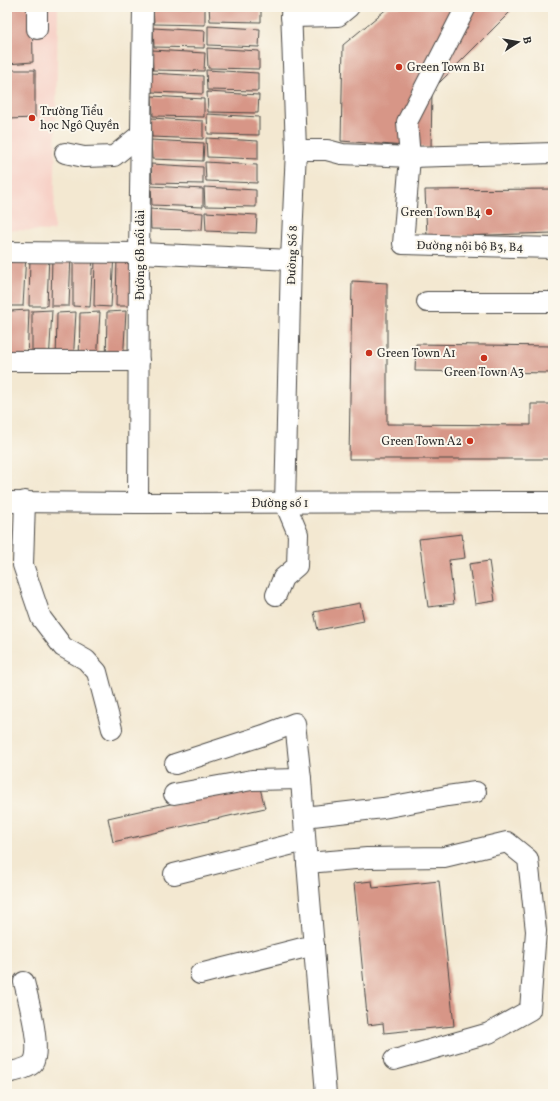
<svg xmlns="http://www.w3.org/2000/svg" width="560" height="1101" font-family="Vollkorn,serif">
	<rect width="100%" height="100%" fill="#fbf7ec"/>
	<filter id="ink" filterUnits="userSpaceOnUse"><feTurbulence type="fractalNoise" baseFrequency=".025" numOctaves="2"/><feDisplacementMap in="SourceGraphic" scale="8" xChannelSelector="R" yChannelSelector="G"/><feConvolveMatrix kernelMatrix="1 2 1 2 8 2 1 2 1" color-interpolation-filters="sRGB"/></filter>
	<filter id="wash" filterUnits="userSpaceOnUse"><feTurbulence type="fractalNoise" baseFrequency=".012" numOctaves="4" result="noise"/><feDisplacementMap in="SourceGraphic" scale="16" xChannelSelector="R" yChannelSelector="G"/><feGaussianBlur stdDeviation="0.9" result="paint"/><feColorMatrix in="noise" values="0 0 0 0 0 0 0 0 0 0 0 0 0 0 0 0 0 1.4 0 .05"/><feComposite in="paint" operator="in"/></filter>
	<g filter="url(#wash)">
		<rect width="100%" height="100%" fill="#f3e8d1"/>
		<polygon fill="#f7d1c7" points="7,7 58,7 54,231 7,230"/>
		<g id="blocks">
			<g fill="#d79687">
				<polygon points="8,7 32,7 33,62 7,64"/>
				<polygon points="153,7 205,8 205,25 154,24"/>
				<polygon points="209,7 261,7 261,22 210,21"/>
				<polygon points="389,7 515,7 432,90 431,148 341,141 343,45"/>
				<polygon points="208,26 260,29 259,47 208,45"/>
				<polygon points="153,28 205,31 204,48 154,47"/>
				<polygon points="207,48 259,51 259,69 208,68"/>
				<polygon points="152,50 205,53 204,71 153,70"/>
				<polygon points="7,70 35,70 35,118 7,119"/>
				<polygon points="206,70 258,73 258,91 207,90"/>
				<polygon points="151,73 203,76 203,94 152,92"/>
				<polygon points="207,92 259,95 258,113 208,112"/>
				<polygon points="152,96 204,99 204,117 153,116"/>
				<polygon points="207,114 259,117 259,135 208,134"/>
				<polygon points="151,118 203,121 203,139 152,137"/>
				<polygon points="206,138 258,141 258,159 207,157"/>
				<polygon points="151,140 204,143 203,161 152,159"/>
				<polygon points="205,162 257,165 257,183 206,181"/>
				<polygon points="151,164 203,167 203,184 152,183"/>
				<polygon points="151,186 203,189 203,207 152,205"/>
				<polygon points="204,187 256,190 256,207 205,206"/>
				<polygon points="553,189 553,233 427,237 425,190"/>
				<polygon points="150,209 203,213 202,230 151,229"/>
				<polygon points="205,212 257,215 256,233 206,231"/>
				<polygon points="26,254 23,306 7,306 7,255"/>
				<polygon points="49,254 47,306 29,306 30,255"/>
				<polygon points="71,254 69,306 51,306 52,255"/>
				<polygon points="93,254 90,307 73,306 73,255"/>
				<polygon points="114,254 111,307 94,306 95,255"/>
				<polygon points="136,254 133,306 116,306 117,255"/>
				<polygon points="352,281 387,283 387,424 531,425 531,404 553,404 553,459 349,459"/>
				<polygon points="29,310 27,363 9,362 10,311"/>
				<polygon points="52,310 49,363 32,362 32,311"/>
				<polygon points="126,311 123,364 106,364 107,312"/>
				<polygon points="76,312 73,364 56,364 57,313"/>
				<polygon points="100,312 97,364 79,364 80,313"/>
				<polygon points="416,344 552,346 552,373 415,371"/>
				<polygon points="462,534 465,558 449,560 454,604 428,607 419,539"/>
				<polygon points="489,561 495,601 475,604 469,564"/>
				<polygon points="360,603 364,621 318,630 314,612"/>
				<polygon points="259,784 265,808 113,842 108,818"/>
				<polygon points="372,881 373,888 439,881 454,1026 384,1033 383,1023 368,1025 354,883"/>
			</g>
		</g>
	</g>
	<g filter="url(#ink)">
		<use href="#blocks" fill-opacity="0" stroke="#494744" stroke-width="1"/>
		<g fill="none" stroke-linecap="round" stroke-linejoin="round">
			<defs>
				<g id="minor">
					<polyline points="466,7 407,122 410,157 403,244 553,248"/>
					<polyline points="291,17 338,16 349,7"/>
					<polyline points="37,29 37,7"/>
					<polyline points="296,150 327,150 342,154 410,157 553,153"/>
					<polyline points="65,153 84,157 114,156 141,134"/>
					<polyline points="7,252 139,253 291,260"/>
					<polyline points="427,302 553,302"/>
					<polyline points="7,361 139,361"/>
					<polyline points="25,501 23,565 41,618 63,647 86,660 97,672 112,729"/>
					<polyline points="7,502 138,503 553,502"/>
					<polyline points="138,503 139,253 143,7"/>
					<polyline points="276,595 283,578 297,566 298,534 285,503 291,260 296,150 291,7"/>
					<polyline points="175,764 264,735 295,723 301,779 307,863 326,1094"/>
					<polyline points="174,794 252,780 301,779"/>
					<polyline points="304,817 383,808 447,796 476,792"/>
					<polyline points="307,863 367,858 444,857 507,842 528,859 536,931 530,1010 489,1033 394,1060"/>
					<polyline points="174,874 305,841"/>
					<polyline points="200,974 314,945"/>
					<path d="M7 1073C15 1071 28 1069 33 1063 42 1049 28 998 24 982"/>
				</g>
			</defs>
			<use href="#minor" stroke="#494744" stroke-width="22"/>
			<use href="#minor" stroke="#fff" stroke-width="20"/>
		</g>
	</g>
	<g fill="#c8321e" stroke="#fbf7ec" stroke-width="1.5">
		<circle cx="399" cy="67" r="4"/>
		<circle cx="32" cy="118" r="4"/>
		<circle cx="489" cy="212" r="4"/>
		<circle cx="369" cy="353" r="4"/>
		<circle cx="484" cy="358" r="4"/>
		<circle cx="470" cy="441" r="4"/>
	</g>
	<g text-anchor="middle" stroke-width="4" stroke-linejoin="round" paint-order="stroke">
		<g font-size="12" fill="#2b2b2b" stroke="#fbf7ec" text-anchor="start">
			<text x="407" y="71">Green Town B1</text>
			<text x="40" y="115">Trường Tiểu<tspan x="40" dy="14">học Ngô Quyền</tspan></text>
			<text x="481" y="216" text-anchor="end">Green Town B4</text>
			<text x="377" y="357">Green Town A1</text>
			<text x="484" y="376" text-anchor="middle">Green Town A3</text>
			<text x="462" y="445" text-anchor="end">Green Town A2</text>
		</g>
		<g font-size="12" fill="#2b2b2b" stroke="#fbf7ec">
			<text transform="translate(470 246) rotate(1)" y="4">Đường nội bộ B3, B4</text>
			<text transform="translate(140 255) rotate(-90)" y="4">Đường 6B nối dài</text>
			<text transform="translate(292 255) rotate(-88)" y="4">Đường Số 8</text>
			<text x="280" y="507">Đường số 1</text>
		</g>
	</g>
	<rect width="560" height="1101" fill="none" stroke="#fbf7ec" stroke-width="24"/>
	<g transform="translate(518 42) rotate(78)" stroke="#fbf7ec" stroke-width="3" paint-order="stroke">
	<path d="M0-3L7 15L0 10L-7 15Z" fill="#2b2b2b"/>
	<text y="-6" font-size="11" font-weight="bold" text-anchor="middle" fill="#2b2b2b">B</text>
	</g>
</svg>
